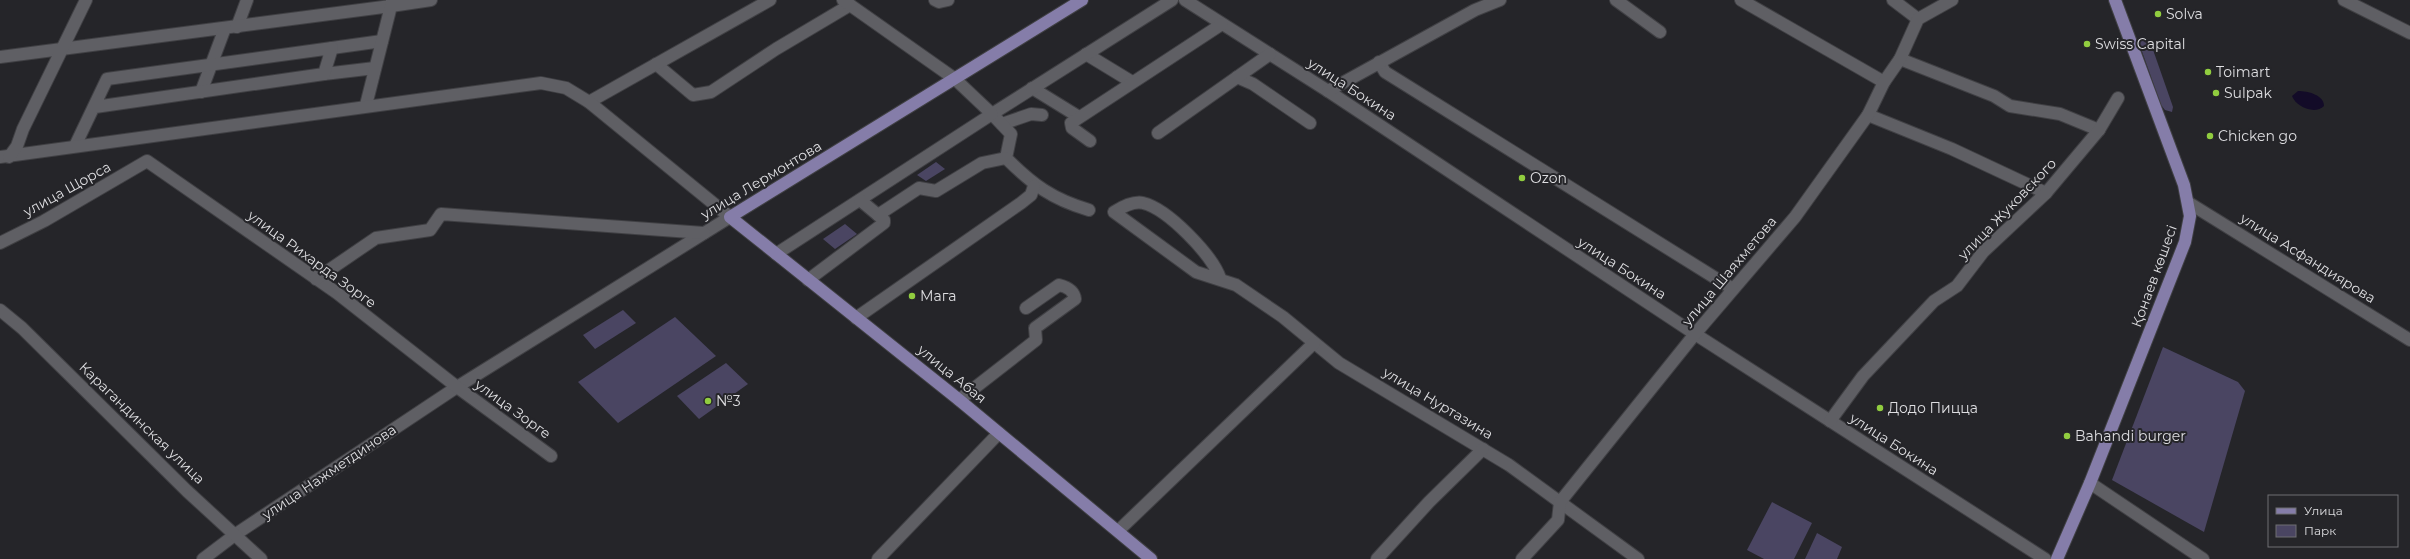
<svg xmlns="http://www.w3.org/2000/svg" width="2410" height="559" font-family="Montserrat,sans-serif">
	<rect width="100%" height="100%" fill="#252529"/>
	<g fill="#4a4562">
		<polygon points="2140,39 2146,40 2151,44 2173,107 2172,112 2165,110 2161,105 2139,43"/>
		<polygon points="936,162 945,169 926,181 917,175"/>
		<polygon points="845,224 857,234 835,249 823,239"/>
		<polygon points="623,310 636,323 595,349 583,335"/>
		<polygon points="675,317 716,356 618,423 578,382"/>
		<polygon points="2163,347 2238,382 2245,391 2204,532 2112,480"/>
		<polygon points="726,363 748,384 699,419 677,396"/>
		<polygon points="1772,502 1812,523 1794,559 1764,559 1747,550"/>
		<polygon points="1817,533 1842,547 1837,559 1805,559"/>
	</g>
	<path fill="#130b28" d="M2298 91C2308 91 2324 95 2324 106 2315 115 2296 107 2292 96Z"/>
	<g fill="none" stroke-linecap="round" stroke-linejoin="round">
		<defs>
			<g id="minor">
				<polyline points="935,0 939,2 948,0"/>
				<polyline points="1185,0 1328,91 1695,334 2045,559"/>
				<polyline points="1616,0 1660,32"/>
				<polyline points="1741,0 1884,82"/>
				<polyline points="1893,0 1918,19"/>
				<polyline points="2344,0 2410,33"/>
				<polyline points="237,27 247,0"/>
				<polyline points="332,48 382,41"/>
				<polyline points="1086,54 1132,82"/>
				<polyline points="0,57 391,6 392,0"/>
				<polyline points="1900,59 1994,96 2010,106 2060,114 2099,130"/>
				<polyline points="1379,62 1385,72 1733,289"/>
				<polyline points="656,64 693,95 711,92 776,49 850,5"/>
				<polyline points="324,74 375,68"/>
				<polyline points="1237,77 1253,84 1310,123"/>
				<polyline points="1032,88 1079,117"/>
				<polyline points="1328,91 1475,10 1500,0"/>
				<polyline points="201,92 225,28"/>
				<polyline points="589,102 770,0"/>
				<polyline points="366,105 391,6 431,0"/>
				<polyline points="1868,115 1952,149 2046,193"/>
				<polyline points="1002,124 1031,114 1042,115"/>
				<polyline points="1158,133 1270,54"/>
				<polyline points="1090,141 1072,128 1071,123 1222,24"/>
				<polyline points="75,146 107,79 332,48 324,74 95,107"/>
				<polyline points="0,157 541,83 566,88 589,102 730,217 457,387 236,534 203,559"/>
				<polyline points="9,157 17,146 23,129 86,0"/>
				<polyline points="2189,203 2410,340"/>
				<path d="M1089 210C1052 199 1033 185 1006 158L1011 134 992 114 1172 0"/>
				<polyline points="878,215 919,188 936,191 982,163 1006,158"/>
				<polyline points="0,243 44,221 147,161 337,293 457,387 551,456"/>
				<polyline points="776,254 992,114 955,79 843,0"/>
				<path d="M1220 278C1212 255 1168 209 1143 203 1134 201 1122 207 1114 212L1196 272 1236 285 1283 317 1339 363 1509 465 1638 559"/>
				<polyline points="316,279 376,238 430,230 441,214 704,233"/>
				<polyline points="808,280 884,223 884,220 860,200"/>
				<polyline points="0,310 22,328 187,491 261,559"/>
				<polyline points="856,318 1021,203 1031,195 1034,186"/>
				<path d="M959 400 1036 340 1035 328 1075 299C1074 290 1067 287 1059 285L1026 308"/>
				<polyline points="1830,421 1863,376 1934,301 1957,286 1983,252 2046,193 2099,130 2118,98"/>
				<polyline points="2090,483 2203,559"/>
				<polyline points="1118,531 1314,343"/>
				<polyline points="878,559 999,433"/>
				<polyline points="1377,559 1429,502 1483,449"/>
				<polyline points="1522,559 1558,520 1560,502 1695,334 1795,217 1868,115 1884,82 1900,59 1918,19 1952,0"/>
			</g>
			<g id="major">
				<polyline points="1082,0 730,217 958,399 1151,559"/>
				<polyline points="2057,559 2090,483 2185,242 2190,216 2184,185 2115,0"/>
			</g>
		</defs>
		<use href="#minor" stroke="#404044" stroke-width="14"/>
		<use href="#major" stroke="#404044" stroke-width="14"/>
		<use href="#minor" stroke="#5f5f64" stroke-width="12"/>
		<use href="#major" stroke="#857da9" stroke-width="12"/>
	</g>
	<g fill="#91cd3f" stroke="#252529" stroke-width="1.5">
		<circle cx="2158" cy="14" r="4"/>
		<circle cx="2087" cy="44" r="4"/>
		<circle cx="2208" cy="72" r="4"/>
		<circle cx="2216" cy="93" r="4"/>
		<circle cx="2210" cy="136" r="4"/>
		<circle cx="1522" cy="178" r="4"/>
		<circle cx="912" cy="296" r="4"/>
		<circle cx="708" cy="401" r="4"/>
		<circle cx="1880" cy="408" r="4"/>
		<circle cx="2067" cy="436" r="4"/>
	</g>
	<g text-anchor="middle" stroke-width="4" stroke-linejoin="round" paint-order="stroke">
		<g font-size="14" fill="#dedee1" stroke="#252529" text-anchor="start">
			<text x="2166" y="19">Solva</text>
			<text x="2095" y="49">Swiss Capital</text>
			<text x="2216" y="77">Toimart</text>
			<text x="2224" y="98">Sulpak</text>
			<text x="2218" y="141">Chicken go</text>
			<text x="1530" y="183">Ozon</text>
			<text x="920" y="301">Мага</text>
			<text x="716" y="406">№3</text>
			<text x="1888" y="413">Додо Пицца</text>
			<text x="2075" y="441">Bahandi burger</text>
		</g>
		<g font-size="14" fill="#dedee1" stroke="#252529">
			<text transform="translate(1352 89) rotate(33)" y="5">улица Бокина</text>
			<text transform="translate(761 180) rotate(-31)" y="5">улица Лермонтова</text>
			<text transform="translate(67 189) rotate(-29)" y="5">улица Щорса</text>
			<text transform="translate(2007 209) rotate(-46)" y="5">улица Жуковского</text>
			<text transform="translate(2308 258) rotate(32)" y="5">улица Асфандиярова</text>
			<text transform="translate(312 259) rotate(36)" y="5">улица Рихарда Зорге</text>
			<text transform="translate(1622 268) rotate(33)" y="5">улица Бокина</text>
			<text transform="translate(1729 271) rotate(-50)" y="5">улица Шаяхметова</text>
			<text transform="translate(2154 276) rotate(-70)" y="5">Қонаев көшесі</text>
			<text transform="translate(952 374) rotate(39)" y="5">улица Абая</text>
			<text transform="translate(1438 403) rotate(31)" y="5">улица Нуртазина</text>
			<text transform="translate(513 409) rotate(36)" y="5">улица Зорге</text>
			<text transform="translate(142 423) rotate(44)" y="5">Карагандинская улица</text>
			<text transform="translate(1894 444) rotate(33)" y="5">улица Бокина</text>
			<text transform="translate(329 472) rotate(-34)" y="5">улица Нажметдинова</text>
		</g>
	</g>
	<rect x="2268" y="495" width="130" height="52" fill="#252529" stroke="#6f6f73"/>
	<rect x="2276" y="508" width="20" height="6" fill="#857da9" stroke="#6f6f73"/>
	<text x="2304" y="515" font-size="12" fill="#dedee1">Улица</text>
	<rect x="2276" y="525" width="20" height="12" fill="#4a4562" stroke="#6f6f73"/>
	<text x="2304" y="535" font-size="12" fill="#dedee1">Парк</text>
</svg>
